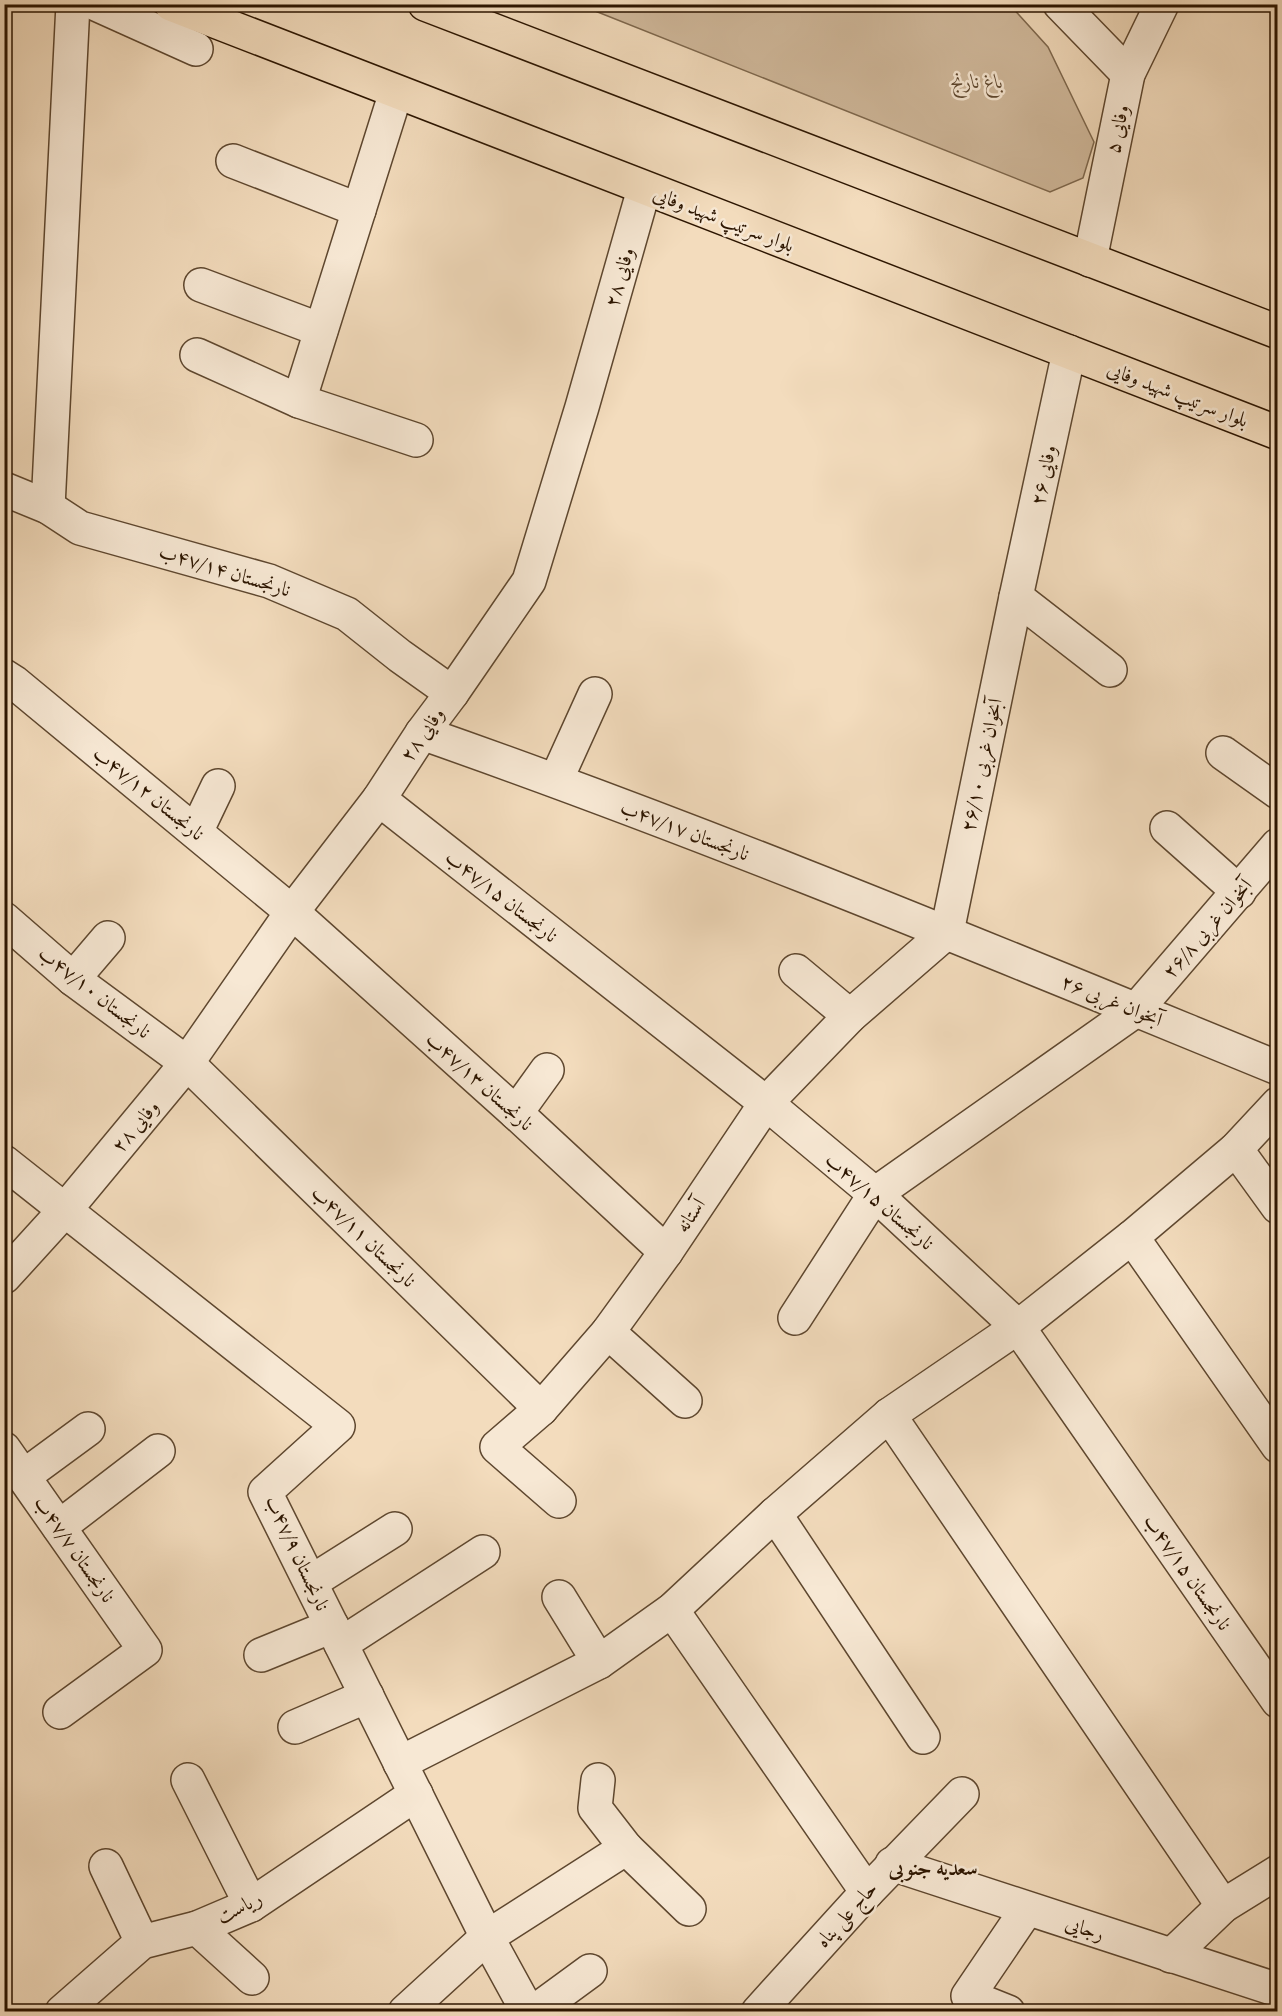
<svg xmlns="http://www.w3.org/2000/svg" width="1282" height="2016" font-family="'IM FELL Double Pica',Amiri,serif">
	<rect width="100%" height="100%" fill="#f3dcbd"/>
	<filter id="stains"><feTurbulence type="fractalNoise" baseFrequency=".00333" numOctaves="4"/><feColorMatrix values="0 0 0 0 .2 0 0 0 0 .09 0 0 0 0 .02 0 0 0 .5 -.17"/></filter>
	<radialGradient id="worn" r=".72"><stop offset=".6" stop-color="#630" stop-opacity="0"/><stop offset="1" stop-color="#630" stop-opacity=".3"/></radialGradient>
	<polygon fill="#d1ba9d" stroke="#7e684e" stroke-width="1.5" points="580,5 1010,5 1048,47 1094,142 1083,178 1050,192"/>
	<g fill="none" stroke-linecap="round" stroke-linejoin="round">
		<defs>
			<g id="minor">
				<polyline points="96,4 196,49"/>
				<polyline points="1060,4 1128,74"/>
				<polyline points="233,161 359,210"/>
				<polyline points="1090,260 1128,74 1162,4"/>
				<polyline points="201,285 321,330"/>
				<polyline points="197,355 299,401 416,440"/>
				<polyline points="299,401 396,92"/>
				<polyline points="4,489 48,507 80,528 269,581 347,614 400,656 452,693"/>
				<polyline points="48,507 73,4"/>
				<polyline points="1016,597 1110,670"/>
				<polyline points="4,676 15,683 292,912 516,1113 666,1252"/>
				<path d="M422 733C711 834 994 952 1278 1068"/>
				<polyline points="1223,753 1278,792"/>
				<polyline points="556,780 595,694"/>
				<polyline points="379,799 766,1103 875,1194 1018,1327 1278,1701"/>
				<polyline points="1167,828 1239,892"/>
				<polyline points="196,832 218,786"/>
				<polyline points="4,919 73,979 187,1063 541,1409"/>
				<polyline points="947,932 1016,597 1069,352"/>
				<polyline points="796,971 850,1016"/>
				<polyline points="73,979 108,938"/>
				<polyline points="516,1113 547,1070"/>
				<polyline points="1236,1149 1278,1207"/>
				<polyline points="4,1162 338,1426 265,1492 487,1937 528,2012"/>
				<polyline points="1132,1237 1278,1446"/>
				<polyline points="4,1277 65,1210 187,1063 292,912 379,799 422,733 452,693 529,581 582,407 644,189"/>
				<polyline points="795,1318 875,1194 1136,1010 1278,845"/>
				<polyline points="608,1332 685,1401"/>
				<polyline points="889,1415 1223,1906"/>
				<polyline points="4,1449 145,1650 60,1712"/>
				<polyline points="24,1476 88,1429"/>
				<polyline points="559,1501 497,1447 541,1409 608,1332 666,1252 766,1103 850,1016 947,932"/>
				<polyline points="775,1514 923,1737"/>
				<polyline points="59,1527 158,1451"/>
				<polyline points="311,1582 395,1529"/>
				<polyline points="559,1597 599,1662"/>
				<polyline points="672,1610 867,1892"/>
				<polyline points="341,1644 483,1552"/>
				<polyline points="261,1655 332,1626"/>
				<polyline points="295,1727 367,1696"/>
				<polyline points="400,1763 599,1662 672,1610 775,1514 889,1415 1018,1327 1132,1237 1236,1149 1278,1104"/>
				<polyline points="188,1780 251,1905"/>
				<polyline points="598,1780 595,1808 626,1848 689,1909"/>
				<polyline points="892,1864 1278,1990"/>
				<polyline points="106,1866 142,1942"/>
				<polyline points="197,1928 252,1978"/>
				<polyline points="1171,1956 1223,1906 1278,1872"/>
				<polyline points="62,2012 142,1942 197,1928 251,1905 416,1794"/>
				<polyline points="405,2012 487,1937 626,1848"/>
				<polyline points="534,2012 590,1971"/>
				<polyline points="758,2012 867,1892 962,1794"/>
				<polyline points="1008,2012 968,1996 1027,1909"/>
			</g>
			<g id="major">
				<polyline points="171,4 1278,433"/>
				<polyline points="425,4 1278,332"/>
			</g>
		</defs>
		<use href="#minor" stroke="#5e472f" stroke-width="36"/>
		<use href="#major" stroke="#2c1500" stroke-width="36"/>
		<use href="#minor" stroke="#f7e8d4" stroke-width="33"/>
		<use href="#major" stroke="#f3dcbd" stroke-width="33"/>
	</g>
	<g text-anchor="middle" stroke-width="5" stroke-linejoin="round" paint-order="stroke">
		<g font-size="20" font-style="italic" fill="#5e472f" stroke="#f7e8d4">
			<text x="977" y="88">باغ نارنج</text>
		</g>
		<g font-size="20" fill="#2c1500" stroke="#f7e8d4">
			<text transform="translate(1117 129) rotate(-78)" y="7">وفایی ۵</text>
			<text transform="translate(724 219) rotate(21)" y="7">بلوار سرتیپ شهید وفایی</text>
			<text transform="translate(619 277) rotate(-74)" y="7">وفایی ۲۸</text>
			<text transform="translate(1178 394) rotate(21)" y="7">بلوار سرتیپ شهید وفایی</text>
			<text transform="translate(1043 475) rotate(-78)" y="7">وفایی ۲۶</text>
			<text transform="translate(225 570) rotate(17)" y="7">نارنجستان ۴۷/۱۴ب</text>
			<text transform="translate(422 734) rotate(-55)" y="7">وفایی ۲۸</text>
			<text transform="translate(981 765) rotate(-78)" y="7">آبخوان غربی ۲۶/۱۰</text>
			<text transform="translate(149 793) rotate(39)" y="7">نارنجستان ۴۷/۱۲ب</text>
			<text transform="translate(685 830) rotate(21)" y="7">نارنجستان ۴۷/۱۷ب</text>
			<text transform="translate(502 896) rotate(38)" y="7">نارنجستان ۴۷/۱۵ب</text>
			<text transform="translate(1207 928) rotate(-49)" y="7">آبخوان غربی ۲۶/۸</text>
			<text transform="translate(95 992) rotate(38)" y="7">نارنجستان ۴۷/۱۰ب</text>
			<text transform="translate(1112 1000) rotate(22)" y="7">آبخوان غربی ۲۶</text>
			<text transform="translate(480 1081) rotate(42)" y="7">نارنجستان ۴۷/۱۳ب</text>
			<text transform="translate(135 1126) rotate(-50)" y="7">وفایی ۲۸</text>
			<text transform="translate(880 1201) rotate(41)" y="7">نارنجستان ۴۷/۱۵ب</text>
			<text transform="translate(690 1215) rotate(-56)" y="7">آستانه</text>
			<text transform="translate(364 1236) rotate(44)" y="7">نارنجستان ۴۷/۱۱ب</text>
			<text transform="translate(75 1549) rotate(55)" y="7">نارنجستان ۴۷/۷ب</text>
			<text transform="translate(298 1553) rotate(65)" y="7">نارنجستان ۴۷/۹ب</text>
			<text transform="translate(1188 1572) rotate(55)" y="7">نارنجستان ۴۷/۱۵ب</text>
			<text transform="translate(239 1907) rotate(-27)" y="7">ریاست</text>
			<text transform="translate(846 1914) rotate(-48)" y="7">حاج علی پناه</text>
			<text transform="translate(1085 1928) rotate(18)" y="7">رجایی</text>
		</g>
		<g font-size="21" font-weight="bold" fill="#2c1500" stroke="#f7e8d4">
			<text x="933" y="1875">سعدیه جنوبی</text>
		</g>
	</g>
	<rect width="1282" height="2016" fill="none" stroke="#f3dcbd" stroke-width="24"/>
	<rect x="6" y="6" width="1270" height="2004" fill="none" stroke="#2c1500" stroke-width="3"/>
	<rect x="12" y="12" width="1258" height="1992" fill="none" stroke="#2c1500" stroke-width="1.5"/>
	<rect width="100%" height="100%" filter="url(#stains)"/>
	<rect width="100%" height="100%" fill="url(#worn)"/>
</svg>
